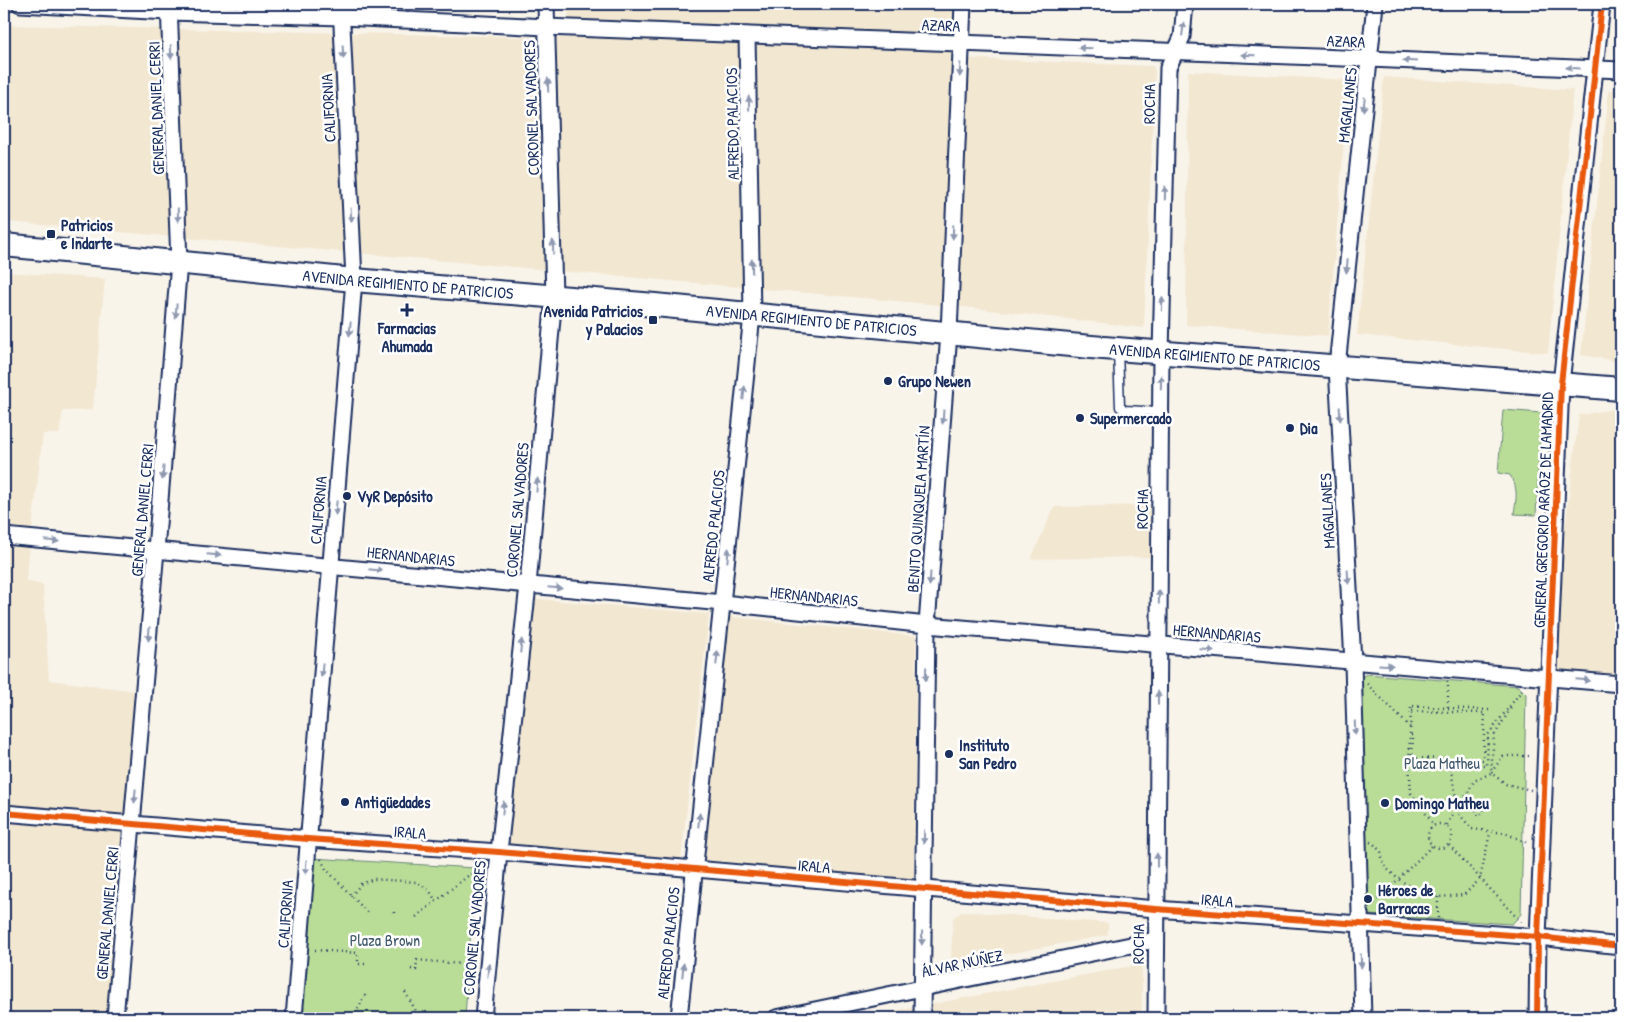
<svg xmlns="http://www.w3.org/2000/svg" width="1625" height="1022" font-family="'Patrick Hand',sans-serif">
	<rect width="100%" height="100%" fill="#f9f4ea"/>
	<filter id="ink" filterUnits="userSpaceOnUse"><feTurbulence type="fractalNoise" baseFrequency=".02" numOctaves="2"/><feDisplacementMap in="SourceGraphic" scale="10" xChannelSelector="R" yChannelSelector="G"/><feConvolveMatrix kernelMatrix="1 2 1 2 8 2 1 2 1" color-interpolation-filters="sRGB"/></filter>
	<g filter="url(#ink)">
		<g fill="#f2e7d1">
			<polygon points="568,4 957,4 956,58 1153,66 1155,71 1144,328 963,307 7,222 6,25 569,38"/>
			<polygon points="1188,71 1349,80 1328,336 1186,325"/>
			<polygon points="1384,77 1573,90 1548,353 1357,335"/>
			<polygon points="1609,90 1621,90 1621,362 1581,355"/>
			<polygon points="4,272 105,279 93,410 63,411 59,434 43,434 26,581 43,585 49,680 136,691 110,1018 4,1018"/>
			<polygon points="1621,408 1621,677 1548,669 1579,415"/>
			<polygon points="1150,505 1150,557 1031,559 1054,507"/>
			<polygon points="527,598 709,614 681,860 503,844"/>
			<polygon points="723,616 916,636 914,881 699,860"/>
			<polygon points="963,911 1108,923 1108,935 959,963 951,959 952,936 953,918"/>
			<polygon points="1142,964 1142,1018 859,1018"/>
		</g>
		<g fill="#b9dd97" stroke="#6a867a">
			<path d="M1503 410 1541 413 1536 515 1514 514C1516 498 1519 489 1510 475L1498 473Z"/>
			<polygon points="1366,674 1518,686 1526,694 1521,914 1512,924 1368,915 1357,681"/>
			<polygon points="312,858 475,868 465,1018 302,1018"/>
		</g>
		<g fill="none" stroke-linecap="round" stroke-linejoin="round">
			<defs>
				<polyline id="service" points="1118,351 1120,407 1125,410 1161,412"/>
				<g id="minor">
					<polyline points="20,4 169,12 342,17 546,27 1369,59 1621,70"/>
					<polyline points="4,536 723,603 927,625 1621,684"/>
					<polyline points="4,813 308,839 499,852 1156,909 1538,937 1621,946"/>
					<polyline points="115,1018 156,550 179,262 169,4"/>
					<polyline points="294,1018 354,280 341,4"/>
					<polyline points="483,1018 499,852 528,585 554,296 546,4"/>
					<polyline points="679,1018 752,315 747,35"/>
					<polyline points="776,1018 1155,940"/>
					<polyline points="922,1018 927,625 949,333 963,4"/>
					<polyline points="1156,1018 1161,353 1168,68 1182,37 1185,4"/>
					<polyline points="1363,1018 1353,662 1337,366 1375,4"/>
					<polyline points="1537,1018 1538,937 1561,384 1602,4"/>
				</g>
				<g id="secondary">
					<path id="s1" d="M4 245 354 280 655 305 1091 347 1621 389"/>
				</g>
			</defs>
			<use href="#service" stroke="#1b2f5e" stroke-width="11"/>
			<use href="#minor" stroke="#1b2f5e" stroke-width="19"/>
			<use href="#secondary" stroke="#1b2f5e" stroke-width="26"/>
			<g stroke="#1b2f5e" stroke-width="2.5" stroke-dasharray="1 4" stroke-linecap="butt">
				<polyline points="1367,684 1410,727"/>
				<polyline points="1448,707 1448,681"/>
				<polyline points="1489,710 1411,706 1409,763 1487,766 1488,735 1522,690"/>
				<polyline points="1411,735 1413,735 1412,758 1483,760 1485,713 1412,711"/>
				<polyline points="1449,759 1456,798"/>
				<polyline points="1409,763 1411,793 1434,825"/>
				<polyline points="1531,790 1506,784 1491,773 1503,756 1532,756"/>
				<polyline points="1463,801 1474,781 1491,773 1494,736 1512,706"/>
				<polyline points="1476,805 1476,813 1479,816 1483,813 1483,805"/>
				<polyline points="1465,806 1483,805"/>
				<polyline points="1459,814 1472,829 1505,833 1528,843"/>
				<circle cx="1440" cy="836" r="12"/>
				<polyline points="1447,825 1453,813"/>
				<polyline points="1370,842 1373,843 1381,852 1384,866 1398,879 1413,888 1438,897 1464,895 1480,879 1490,833"/>
				<polyline points="1449,845 1521,922"/>
				<polyline points="321,859 326,869 368,913"/>
				<polyline points="351,896 361,884 374,879 417,882 429,890 436,901"/>
				<polyline points="1374,903 1432,846"/>
				<polyline points="394,912 394,915"/>
				<polyline points="416,917 483,864"/>
				<polyline points="1438,918 1438,897"/>
				<polyline points="315,950 358,953 358,964 365,964"/>
				<polyline points="411,969 416,970 417,960 460,964"/>
				<polyline points="405,992 420,1018"/>
				<polyline points="353,1018 367,992"/>
			</g>
			<use href="#service" stroke="#fff" stroke-width="8"/>
			<use href="#minor" stroke="#fff" stroke-width="15"/>
			<use href="#secondary" stroke="#fff" stroke-width="22"/>
			<defs>
				<g id="cycleway">
					<polyline points="4,813 308,839 499,852 1156,909 1538,937 1621,946"/>
					<polyline points="1537,1018 1538,937 1561,384 1602,4"/>
				</g>
			</defs>
			<use href="#cycleway" stroke="#fff" stroke-width="9"/>
			<use href="#cycleway" stroke="#e8590c" stroke-width="6"/>
		</g>
		<defs><path id="oneway-solid" d="M-6-.8H1V-3.2L6.5 0L1 3.2V.8H-6Z" transform="scale(1.25)"/></defs>
		<g fill="#8d97ae">
			<use href="#oneway-solid" transform="translate(1183 29) rotate(-83)"/>
			<use href="#oneway-solid" transform="translate(1085 48) rotate(-178)"/>
			<use href="#oneway-solid" transform="translate(171 52) rotate(88)"/>
			<use href="#oneway-solid" transform="translate(343 52) rotate(87)"/>
			<use href="#oneway-solid" transform="translate(1248 55) rotate(-178)"/>
			<use href="#oneway-solid" transform="translate(1410 61) rotate(-177)"/>
			<use href="#oneway-solid" transform="translate(1573 68) rotate(-177)"/>
			<use href="#oneway-solid" transform="translate(960 70) rotate(92)"/>
			<use href="#oneway-solid" transform="translate(548 85) rotate(-92)"/>
			<use href="#oneway-solid" transform="translate(749 103) rotate(-91)"/>
			<use href="#oneway-solid" transform="translate(1364 104) rotate(96)"/>
			<use href="#oneway-solid" transform="translate(1165 193) rotate(-89)"/>
			<use href="#oneway-solid" transform="translate(178 215) rotate(88)"/>
			<use href="#oneway-solid" transform="translate(351 215) rotate(87)"/>
			<use href="#oneway-solid" transform="translate(953 232) rotate(92)"/>
			<use href="#oneway-solid" transform="translate(553 247) rotate(-92)"/>
			<use href="#oneway-solid" transform="translate(752 266) rotate(-91)"/>
			<use href="#oneway-solid" transform="translate(1347 266) rotate(96)"/>
			<use href="#oneway-solid" transform="translate(1162 304) rotate(-89)"/>
			<use href="#oneway-solid" transform="translate(176 311) rotate(95)"/>
			<use href="#oneway-solid" transform="translate(350 329) rotate(95)"/>
			<use href="#oneway-solid" transform="translate(1161 382) rotate(-89)"/>
			<use href="#oneway-solid" transform="translate(744 393) rotate(-84)"/>
			<use href="#oneway-solid" transform="translate(1340 414) rotate(87)"/>
			<use href="#oneway-solid" transform="translate(943 417) rotate(94)"/>
			<use href="#oneway-solid" transform="translate(163 473) rotate(95)"/>
			<use href="#oneway-solid" transform="translate(537 485) rotate(-85)"/>
			<use href="#oneway-solid" transform="translate(336 508) rotate(95)"/>
			<use href="#oneway-solid" transform="translate(52 541) rotate(5)"/>
			<use href="#oneway-solid" transform="translate(214 555) rotate(5)"/>
			<use href="#oneway-solid" transform="translate(728 555) rotate(-84)"/>
			<use href="#oneway-solid" transform="translate(376 570) rotate(6)"/>
			<use href="#oneway-solid" transform="translate(1348 577) rotate(87)"/>
			<use href="#oneway-solid" transform="translate(930 579) rotate(94)"/>
			<use href="#oneway-solid" transform="translate(555 588) rotate(5)"/>
			<use href="#oneway-solid" transform="translate(1159 597) rotate(-89)"/>
			<use href="#oneway-solid" transform="translate(149 634) rotate(95)"/>
			<use href="#oneway-solid" transform="translate(521 646) rotate(-84)"/>
			<use href="#oneway-solid" transform="translate(1207 650) rotate(5)"/>
			<use href="#oneway-solid" transform="translate(717 658) rotate(-84)"/>
			<use href="#oneway-solid" transform="translate(1386 665) rotate(4)"/>
			<use href="#oneway-solid" transform="translate(322 670) rotate(95)"/>
			<use href="#oneway-solid" transform="translate(926 674) rotate(91)"/>
			<use href="#oneway-solid" transform="translate(1583 680) rotate(5)"/>
			<use href="#oneway-solid" transform="translate(1158 698) rotate(-90)"/>
			<use href="#oneway-solid" transform="translate(1355 728) rotate(88)"/>
			<use href="#oneway-solid" transform="translate(135 796) rotate(95)"/>
			<use href="#oneway-solid" transform="translate(503 808) rotate(-84)"/>
			<use href="#oneway-solid" transform="translate(699 820) rotate(-84)"/>
			<use href="#oneway-solid" transform="translate(924 837) rotate(91)"/>
			<use href="#oneway-solid" transform="translate(1157 860) rotate(-90)"/>
			<use href="#oneway-solid" transform="translate(306 867) rotate(94)"/>
			<use href="#oneway-solid" transform="translate(922 938) rotate(91)"/>
			<use href="#oneway-solid" transform="translate(1361 961) rotate(88)"/>
			<use href="#oneway-solid" transform="translate(488 970) rotate(-85)"/>
			<use href="#oneway-solid" transform="translate(683 970) rotate(-84)"/>
		</g>
	</g>
	<g fill="#1b2f5e" stroke="#fff" stroke-width="2">
		<rect x="46" y="229" width="10" height="10" rx="2.5"/>
		<path d="M404.5 302.5h5v5h5v5h-5v5h-5v-5h-5v-5h5z"/>
		<rect x="648" y="315" width="10" height="10" rx="2.5"/>
		<circle cx="888" cy="381" r="5"/>
		<circle cx="1080" cy="418" r="5"/>
		<circle cx="1290" cy="428" r="5"/>
		<circle cx="347" cy="496" r="5"/>
		<circle cx="949" cy="754" r="5"/>
		<circle cx="345" cy="802" r="5"/>
		<circle cx="1385" cy="803" r="5"/>
		<circle cx="1368" cy="899" r="5"/>
	</g>
	<g text-anchor="middle" stroke-width="5" stroke-linejoin="round" paint-order="stroke">
		<g font-size="16" fill="#1b2f5e" stroke="#fff">
			<text transform="translate(941 25) rotate(2)" y="6">AZARA</text>
			<text transform="translate(1346 41) rotate(2)" y="6">AZARA</text>
			<text transform="translate(1149 104) rotate(-89)" y="6">ROCHA</text>
			<text transform="translate(1347 105) rotate(-84)" y="6">MAGALLANES</text>
			<text transform="translate(156 108) rotate(-92)" y="6">GENERAL DANIEL CERRI</text>
			<text transform="translate(328 108) rotate(-93)" y="6">CALIFORNIA</text>
			<text transform="translate(531 108) rotate(-92)" y="6">CORONEL SALVADORES</text>
			<text transform="translate(732 124) rotate(-91)" y="6">ALFREDO PALACIOS</text>
			<text dy="6" stroke="none"><textPath href="#s1" startOffset="406">AVENIDA REGIMIENTO DE PATRICIOS</textPath></text>
			<text dy="6" stroke="none"><textPath href="#s1" startOffset="811">AVENIDA REGIMIENTO DE PATRICIOS</textPath></text>
			<text dy="6" stroke="none"><textPath href="#s1" startOffset="1216">AVENIDA REGIMIENTO DE PATRICIOS</textPath></text>
			<text transform="translate(918 509) rotate(-86)" y="6">BENITO QUINQUELA MARTÍN</text>
			<text transform="translate(1142 509) rotate(-89)" y="6">ROCHA</text>
			<text transform="translate(142 510) rotate(-85)" y="6">GENERAL DANIEL CERRI</text>
			<text transform="translate(318 510) rotate(-85)" y="6">CALIFORNIA</text>
			<text transform="translate(517 510) rotate(-85)" y="6">CORONEL SALVADORES</text>
			<text transform="translate(1543 510) rotate(-88)" y="6">GENERAL GREGORIO ARÁOZ DE LAMADRID</text>
			<text transform="translate(1327 511) rotate(-93)" y="6">MAGALLANES</text>
			<text transform="translate(713 526) rotate(-84)" y="6">ALFREDO PALACIOS</text>
			<text transform="translate(411 556) rotate(6)" y="6">HERNANDARIAS</text>
			<text transform="translate(814 596) rotate(6)" y="6">HERNANDARIAS</text>
			<text transform="translate(1217 633) rotate(5)" y="6">HERNANDARIAS</text>
			<text transform="translate(410 832) rotate(4)" y="6">IRALA</text>
			<text transform="translate(814 866) rotate(5)" y="6">IRALA</text>
			<text transform="translate(1217 900) rotate(5)" y="6">IRALA</text>
			<text transform="translate(107 913) rotate(-85)" y="6">GENERAL DANIEL CERRI</text>
			<text transform="translate(285 914) rotate(-86)" y="6">CALIFORNIA</text>
			<text transform="translate(474 928) rotate(-85)" y="6">CORONEL SALVADORES</text>
			<text transform="translate(668 943) rotate(-84)" y="6">ALFREDO PALACIOS</text>
			<text transform="translate(1138 944) rotate(-89)" y="6">ROCHA</text>
			<text transform="translate(962 963) rotate(-12)" y="6">ÁLVAR NÚÑEZ</text>
		</g>
		<g font-size="16" font-weight="bold" fill="#1b2f5e" stroke="#fff" text-anchor="start">
			<text x="61" y="231">Patricios<tspan x="61" dy="18">e Indarte</tspan></text>
			<text x="643" y="317" text-anchor="end">Avenida Patricios<tspan x="643" dy="18">y Palacios</tspan></text>
			<text x="407" y="334" text-anchor="middle">Farmacias<tspan x="407" dy="18">Ahumada</tspan></text>
			<text x="898" y="387">Grupo Newen</text>
			<text x="1090" y="424">Supermercado</text>
			<text x="1300" y="434">Dia</text>
			<text x="357" y="502">VyR Depósito</text>
			<text x="959" y="751">Instituto<tspan x="959" dy="18">San Pedro</tspan></text>
			<text x="355" y="808">Antigüedades</text>
			<text x="1395" y="809">Domingo Matheu</text>
			<text x="1378" y="896">Héroes de<tspan x="1378" dy="18">Barracas</tspan></text>
		</g>
		<g font-size="16" fill="#425a6c" stroke="#fff">
			<text x="1442" y="769">Plaza Matheu</text>
			<text x="385" y="946">Plaza Brown</text>
		</g>
	</g>
	<rect width="1625" height="1022" fill="none" stroke="#fff" stroke-width="20"/>
	<rect x="10" y="10" width="1605" height="1002" fill="none" stroke="#1b2f5e" stroke-width="2" filter="url(#ink)"/>
</svg>
